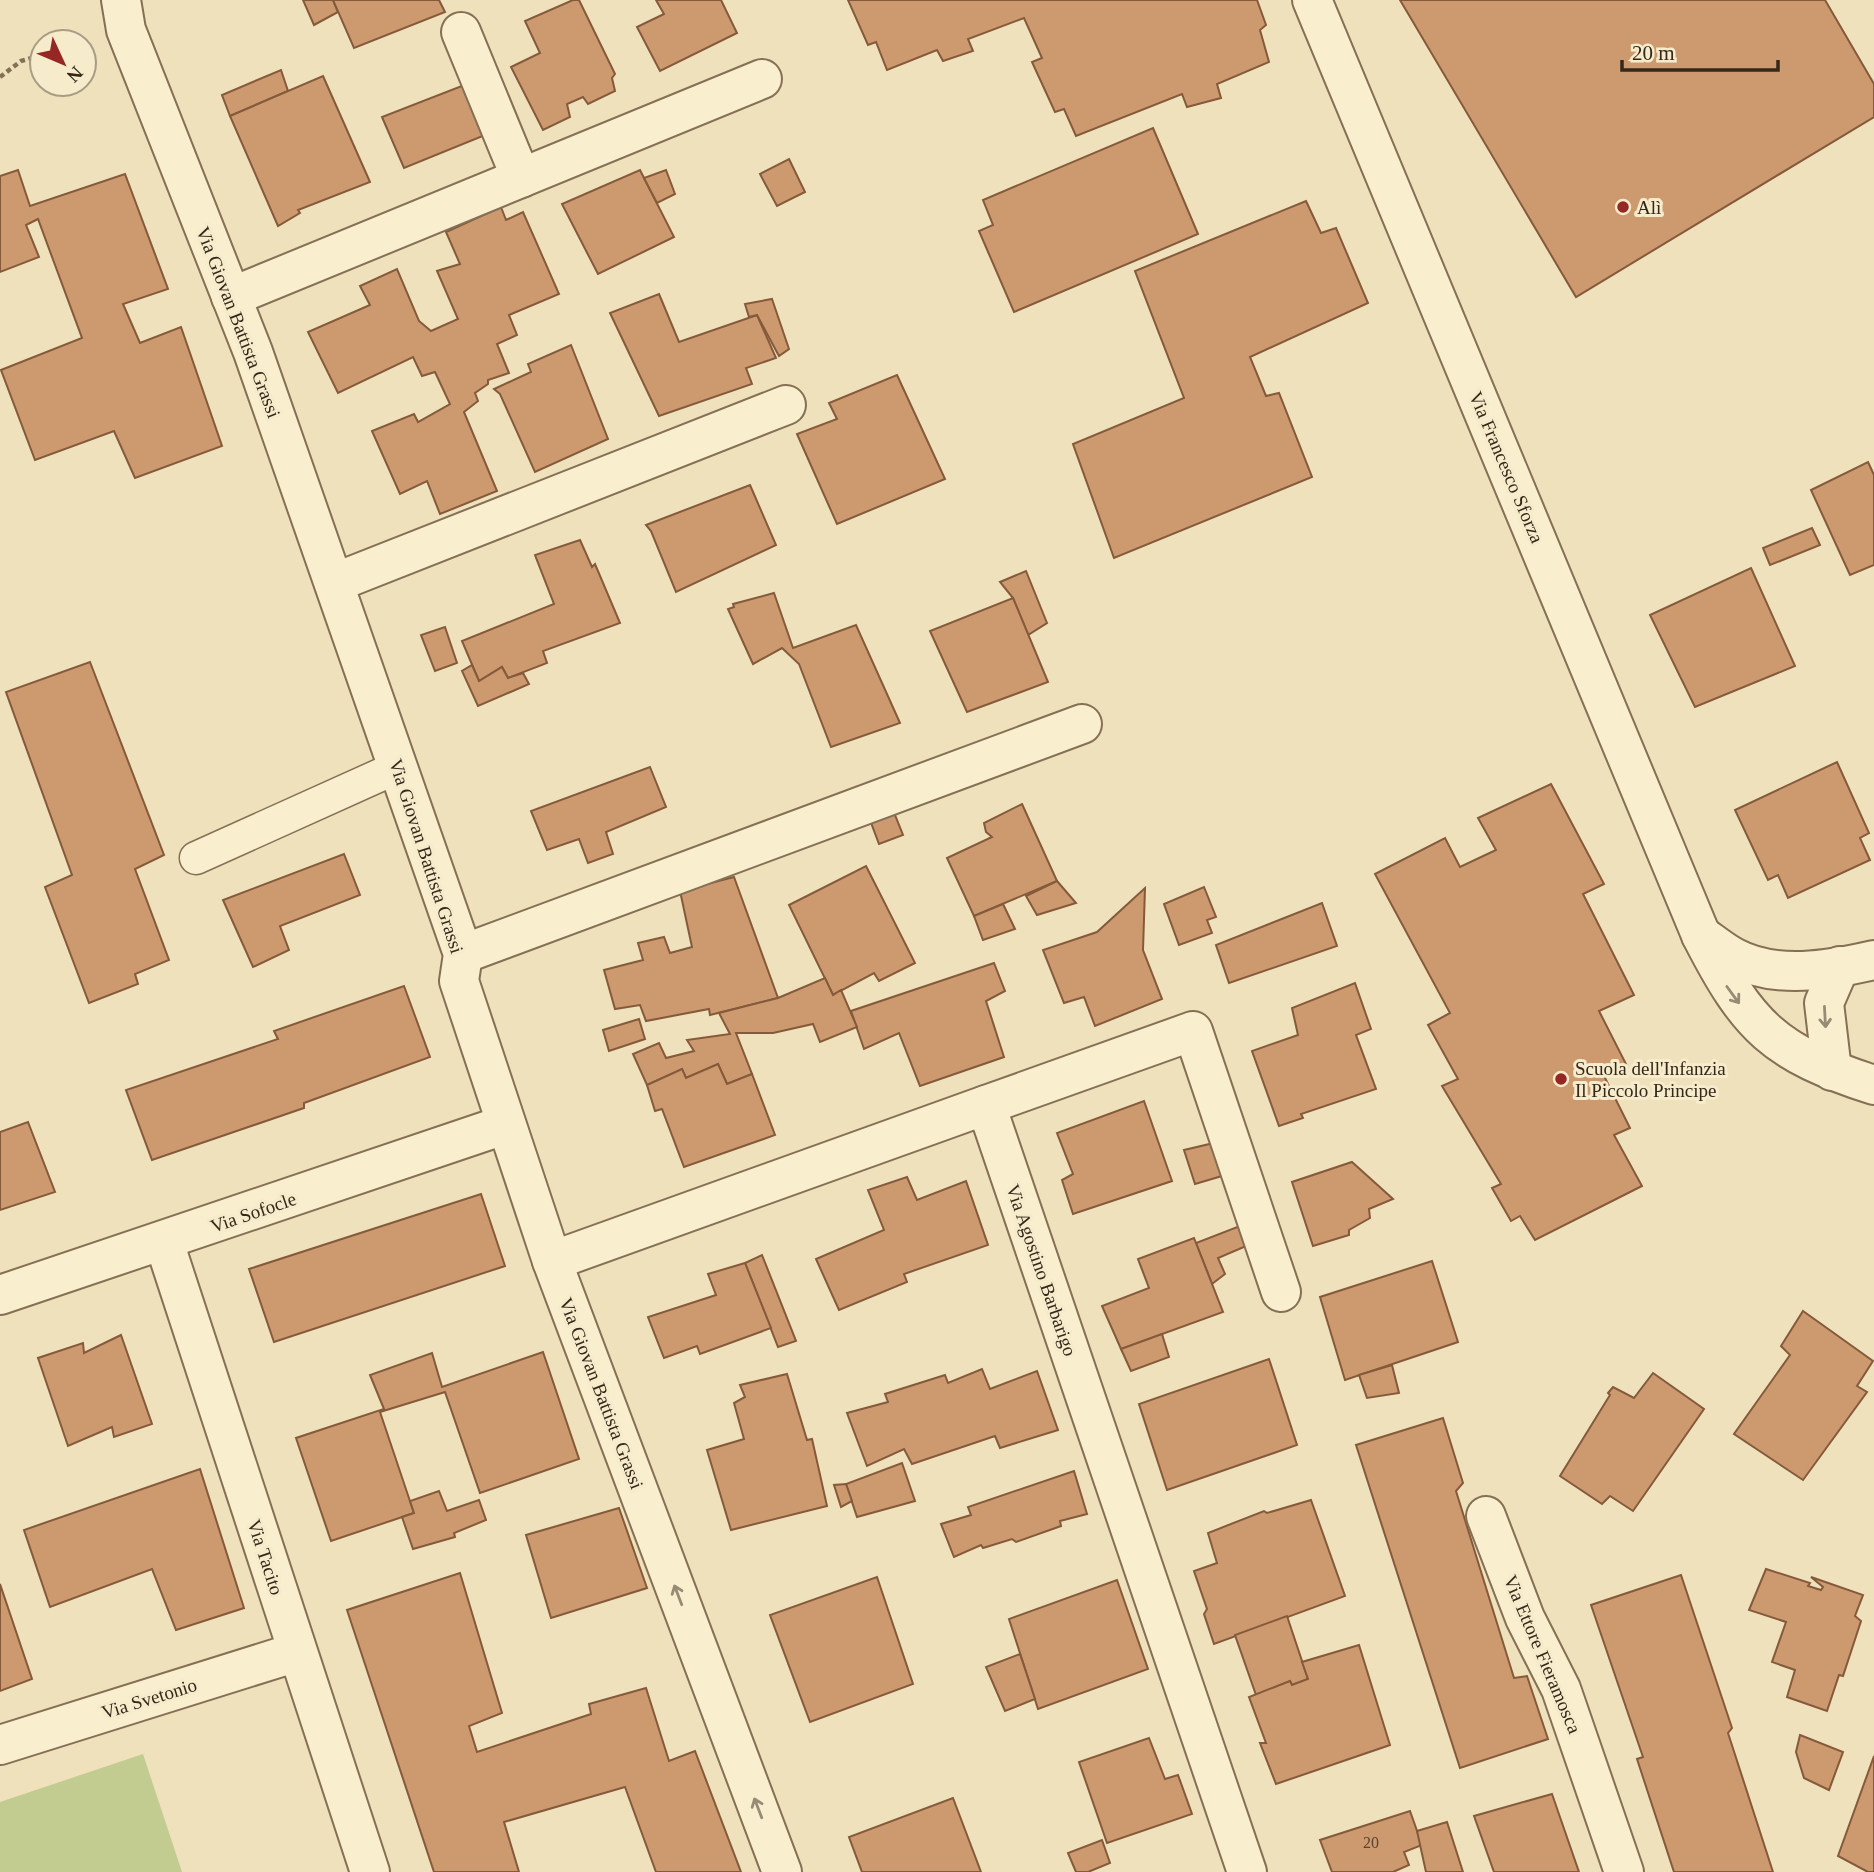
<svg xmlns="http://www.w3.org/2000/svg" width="1874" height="1872" font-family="Georgia,serif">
	<rect width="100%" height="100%" fill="#eee1bb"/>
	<polygon fill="#c3cc90" points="143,1754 182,1872 0,1872 0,1802"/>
	<g fill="#cd9a70" stroke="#855a3b" stroke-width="2">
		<polygon points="303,0 333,0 338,12 314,25"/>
		<polygon points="333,0 439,0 445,12 354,48"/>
		<polygon points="573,0 579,0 615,74 612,78 615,91 588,104 583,97 567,104 570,117 543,130 511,67 540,53 525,21"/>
		<polygon points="656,0 721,0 737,33 660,71 637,27 664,14"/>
		<polygon points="848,0 1257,0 1266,25 1260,30 1269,62 1217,84 1221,98 1187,107 1182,94 1076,136 1064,109 1055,112 1032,62 1042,58 1024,18 968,39 973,51 943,61 937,50 887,70 876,42 868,45"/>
		<polygon points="1400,0 1825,0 1874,84 1874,117 1576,297"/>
		<polygon points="281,70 288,91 230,116 222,95"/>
		<polygon points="323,76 370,182 298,210 300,213 278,226 230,116"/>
		<polygon points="472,82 495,131 404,168 382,117"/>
		<polygon points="1153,128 1198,234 1014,312 979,231 993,225 983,200"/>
		<polygon points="789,159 805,192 777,206 760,174"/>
		<polygon points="18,170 30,206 125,174 168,289 123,304 140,343 181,327 222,446 135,478 114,431 35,460 1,370 82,338 38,219 26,225 39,257 0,272 0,176"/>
		<polygon points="640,170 674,237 598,274 562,204"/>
		<polygon points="666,170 675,194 657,203 644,178"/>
		<polygon points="1306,201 1321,233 1336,228 1368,303 1250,357 1266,396 1279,393 1312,477 1114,558 1073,444 1184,398 1135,271"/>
		<polygon points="501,207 506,220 523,212 559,294 509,315 517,335 497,344 509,373 488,380 488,384 475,393 478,401 464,412 497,491 440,514 427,481 400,494 372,431 414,414 418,422 450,404 435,372 422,376 413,357 338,393 308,332 370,305 360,286 397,269 419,321 431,331 458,319 437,271 460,264 446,232"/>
		<polygon points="659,294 679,342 757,315 776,358 746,368 752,384 659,416 610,313"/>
		<polygon points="772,299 789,349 779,356 757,315 749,317 745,304"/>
		<polygon points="571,345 608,439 535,472 500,394 494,389 531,372 528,364"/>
		<polygon points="897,375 945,479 837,524 797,434 837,419 829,403"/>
		<polygon points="1868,462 1874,475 1874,565 1850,575 1811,490"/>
		<polygon points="750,485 776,545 676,592 651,531 646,525"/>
		<polygon points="1812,528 1820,545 1770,565 1763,548"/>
		<polygon points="580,540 592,567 595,564 620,623 543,651 547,663 508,678 502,667 479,681 462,641 554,604 535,555"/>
		<polygon points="1751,568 1795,666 1695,707 1650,615"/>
		<polygon points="1026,571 1047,623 1028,635 1013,598 1000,582"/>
		<polygon points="774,593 793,648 856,625 900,723 831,747 799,664 782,648 753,664 728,609 734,607 733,604"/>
		<polygon points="1013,598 1048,682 967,712 930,631"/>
		<polygon points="445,627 457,663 435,671 421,635"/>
		<polygon points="90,662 164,855 135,869 169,960 135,974 138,984 89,1003 45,887 72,875 6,692"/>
		<polygon points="472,665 479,681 502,667 508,678 523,673 529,684 478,706 462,671"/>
		<polygon points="1837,762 1869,833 1860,838 1870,860 1788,898 1778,875 1768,880 1735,810"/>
		<polygon points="650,767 666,807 606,832 613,854 588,863 579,839 547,850 531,811"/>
		<polygon points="1551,784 1604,884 1583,894 1634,995 1599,1011 1626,1064 1604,1076 1630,1128 1614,1135 1642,1186 1535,1240 1520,1216 1511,1221 1492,1188 1501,1184 1442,1086 1458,1079 1428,1025 1450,1013 1375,874 1445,838 1460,867 1496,850 1478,818"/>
		<polygon points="887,795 903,835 879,844 864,804"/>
		<polygon points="1022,804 1057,881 974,916 947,858 992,837 986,832 984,823"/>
		<polygon points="344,854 360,895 280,926 289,950 253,967 223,900"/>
		<polygon points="866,866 915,963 879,981 874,973 833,995 789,905"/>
		<polygon points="734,877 778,998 710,1015 709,1009 646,1021 640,1005 615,1009 604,970 643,960 638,943 664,937 670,953 692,947 680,891"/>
		<polygon points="1057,881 1076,903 1037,915 1026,896"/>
		<polygon points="1204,887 1216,917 1207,920 1212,933 1179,945 1164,904"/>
		<polygon points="1145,888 1143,950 1162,999 1095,1026 1084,997 1064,1003 1043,950 1097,932"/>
		<polygon points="1322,903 1337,946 1229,983 1216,945"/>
		<polygon points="1003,904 1015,929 983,940 974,916"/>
		<polygon points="994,963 1005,991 986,1001 1004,1057 920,1086 899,1033 864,1049 851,1011"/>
		<polygon points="825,978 833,995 841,990 857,1027 820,1042 813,1024 773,1033 736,1033 752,1074 727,1084 718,1064 686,1078 682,1069 647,1085 633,1054 659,1043 666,1058 694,1051 687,1040 730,1034 719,1013 778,998"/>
		<polygon points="1355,983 1371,1029 1356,1035 1376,1089 1301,1114 1303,1118 1279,1126 1252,1051 1298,1035 1292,1008"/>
		<polygon points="404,986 430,1057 304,1103 304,1108 152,1160 126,1090 278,1039 274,1031"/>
		<polygon points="639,1019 645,1039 609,1051 603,1030"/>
		<polygon points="718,1064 727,1084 752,1074 775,1135 684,1167 662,1109 655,1111 647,1085 682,1069 686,1078"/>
		<polygon points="1144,1101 1172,1181 1073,1214 1062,1180 1073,1174 1057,1133"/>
		<polygon points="28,1122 55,1192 0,1210 0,1132"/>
		<polygon points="1218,1142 1232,1173 1195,1184 1184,1150"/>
		<polygon points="1352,1162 1393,1199 1369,1209 1370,1218 1349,1230 1349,1235 1313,1246 1292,1182"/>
		<polygon points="907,1177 917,1200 966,1181 988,1245 904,1274 907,1282 839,1310 816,1259 884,1230 868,1190"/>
		<polygon points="481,1194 505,1266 274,1342 249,1269"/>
		<polygon points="1245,1224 1251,1244 1218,1258 1225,1274 1212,1284 1196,1243"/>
		<polygon points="1194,1238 1223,1312 1121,1349 1102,1306 1149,1288 1138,1259"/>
		<polygon points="762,1255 796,1341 778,1347 745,1263"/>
		<polygon points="1432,1261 1458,1342 1345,1380 1320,1297"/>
		<polygon points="745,1263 771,1328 700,1354 697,1346 664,1358 648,1317 716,1295 708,1274"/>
		<polygon points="1803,1311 1873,1361 1857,1386 1867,1392 1803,1480 1734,1434 1790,1355 1781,1346"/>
		<polygon points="1162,1334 1169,1357 1131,1371 1121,1349"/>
		<polygon points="121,1335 152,1424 114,1437 112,1427 68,1446 38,1358 83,1343 84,1353"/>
		<polygon points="543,1352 579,1459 480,1493 445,1392 380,1412 414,1513 331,1541 296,1438 384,1409 370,1375 432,1353 442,1387"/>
		<polygon points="1269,1359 1297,1445 1167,1490 1139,1404"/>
		<polygon points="1392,1365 1399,1393 1367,1398 1359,1375"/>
		<polygon points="982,1369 990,1389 1037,1371 1058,1430 1000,1448 995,1436 912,1464 904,1449 867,1466 847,1413 888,1402 885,1394 945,1375 948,1383"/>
		<polygon points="1653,1373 1704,1409 1633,1511 1610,1496 1602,1504 1560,1476 1610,1395 1608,1393 1613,1387 1634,1398"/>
		<polygon points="787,1374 807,1440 812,1439 827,1506 731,1530 707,1450 744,1439 734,1403 745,1397 740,1385"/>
		<polygon points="1443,1418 1463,1483 1456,1491 1514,1678 1527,1676 1548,1739 1460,1768 1356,1445"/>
		<polygon points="902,1463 915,1501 857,1517 846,1484"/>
		<polygon points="200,1469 244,1608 176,1630 152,1569 50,1607 24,1530"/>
		<polygon points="1074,1471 1087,1514 1060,1521 1061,1526 1016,1542 1012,1539 983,1548 981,1545 954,1557 941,1524 971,1515 968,1507"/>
		<polygon points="846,1484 852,1501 841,1507 834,1485"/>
		<polygon points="439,1491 447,1511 479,1500 486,1520 454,1533 455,1537 413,1549 402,1517 414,1513 410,1501"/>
		<polygon points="1311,1500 1345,1596 1214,1644 1204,1614 1207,1609 1194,1571 1217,1563 1208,1533 1264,1511 1267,1513"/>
		<polygon points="619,1508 647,1588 551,1618 526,1535"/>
		<polygon points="1766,1569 1810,1583 1808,1586 1821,1590 1823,1587 1811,1577 1863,1595 1855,1616 1861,1621 1843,1676 1839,1675 1827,1711 1787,1697 1795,1670 1772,1662 1786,1622 1749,1610"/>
		<polygon points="460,1573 502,1713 469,1726 477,1752 591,1714 589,1704 646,1688 669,1761 695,1751 741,1872 656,1872 625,1787 504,1822 519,1872 434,1872 347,1610"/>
		<polygon points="1681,1575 1732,1728 1728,1733 1773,1872 1674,1872 1637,1759 1643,1757 1591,1605"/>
		<polygon points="877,1577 913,1684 810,1722 770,1615"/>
		<polygon points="1117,1580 1148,1669 1038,1709 1009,1619"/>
		<polygon points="0,1584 32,1679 0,1691"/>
		<polygon points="1287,1616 1308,1679 1292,1685 1290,1681 1256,1695 1235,1635"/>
		<polygon points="1359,1645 1390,1745 1276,1784 1260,1743 1266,1743 1249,1697 1290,1681 1292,1685 1308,1679 1302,1662"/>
		<polygon points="1020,1654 1035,1699 1005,1711 986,1667"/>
		<polygon points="1800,1735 1843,1752 1829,1790 1804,1778 1796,1752"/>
		<polygon points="1149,1738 1165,1779 1178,1775 1192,1814 1107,1843 1079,1762"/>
		<polygon points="1874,1756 1874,1872 1868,1872 1838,1856"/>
		<polygon points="1552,1794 1579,1872 1494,1872 1474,1816"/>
		<polygon points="953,1798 981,1872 862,1872 849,1837"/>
		<polygon points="1410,1811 1422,1845 1404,1852 1409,1865 1393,1872 1332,1872 1320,1840"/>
		<polygon points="1447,1822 1463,1872 1426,1872 1417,1831"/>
		<polygon points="1102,1840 1110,1863 1088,1872 1076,1872 1068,1853"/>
	</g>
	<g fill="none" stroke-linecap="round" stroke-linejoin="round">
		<defs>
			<polyline id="service" points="196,858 398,767"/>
			<g id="minor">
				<polyline points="121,0 126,30 253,352 463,954 459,981 552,1261 782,1872"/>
				<path d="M1312 0 1701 935C1748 1027 1774 1053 1874 1085"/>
				<polyline points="461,32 521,178"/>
				<polyline points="231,297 762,79"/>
				<polyline points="334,583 786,405"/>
				<path d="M1701 935C1711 942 1722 951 1733 957 1775 980 1830 970 1874 960"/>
				<polyline points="463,954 1082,724"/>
				<polyline points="1832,1071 1824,1003 1840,966"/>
				<polyline points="986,1105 1193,1031 1281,1292"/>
				<polyline points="164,1242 370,1872"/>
				<polyline points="552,1261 986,1105 1247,1872"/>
				<polyline points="0,1295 504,1125"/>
				<polyline points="1486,1516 1525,1618 1561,1689 1624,1872"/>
				<polyline points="0,1745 297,1652"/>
			</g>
		</defs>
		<use href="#service" stroke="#857055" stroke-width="35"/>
		<use href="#minor" stroke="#857055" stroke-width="42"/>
		<polyline stroke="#857055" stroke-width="4.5" stroke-dasharray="5 3.5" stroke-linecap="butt" points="0,77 21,61 42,55"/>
		<use href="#service" stroke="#f9eece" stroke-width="32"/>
		<use href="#minor" stroke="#f9eece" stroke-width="38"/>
	</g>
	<defs><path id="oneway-shaft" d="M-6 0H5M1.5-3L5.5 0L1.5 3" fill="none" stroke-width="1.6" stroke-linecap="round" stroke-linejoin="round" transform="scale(1.75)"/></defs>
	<g stroke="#968b74">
		<use href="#oneway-shaft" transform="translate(1733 995) rotate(54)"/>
		<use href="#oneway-shaft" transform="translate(1825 1017) rotate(87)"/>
		<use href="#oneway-shaft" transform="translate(678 1595) rotate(-111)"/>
		<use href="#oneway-shaft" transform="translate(758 1808) rotate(-111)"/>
	</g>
	<g fill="#952724" stroke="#f6ebcb" stroke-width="2.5">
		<circle cx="1623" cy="207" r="7"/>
		<circle cx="1561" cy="1079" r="7"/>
	</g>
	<g text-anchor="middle" stroke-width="6" stroke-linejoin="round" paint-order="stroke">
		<g font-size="16" fill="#5a4430">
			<text x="1371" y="1848">20</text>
		</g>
		<g font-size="19" fill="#34281a" stroke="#f6ebcb" text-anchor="start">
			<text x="1637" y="214">Alì</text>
			<text x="1575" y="1075">Scuola dell'Infanzia<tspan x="1575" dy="22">Il Piccolo Principe</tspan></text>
		</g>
		<g font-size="19" fill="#34281a" stroke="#f6ebcb">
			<text transform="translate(239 322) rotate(69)" y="7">Via Giovan Battista Grassi</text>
			<text transform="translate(1507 467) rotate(67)" y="7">Via Francesco Sforza</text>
			<text transform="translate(427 856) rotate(72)" y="7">Via Giovan Battista Grassi</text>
			<text transform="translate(253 1212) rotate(-19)" y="7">Via Sofocle</text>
			<text transform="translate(1042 1270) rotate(71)" y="7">Via Agostino Barbarigo</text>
			<text transform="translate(602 1393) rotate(69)" y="7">Via Giovan Battista Grassi</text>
			<text transform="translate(266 1557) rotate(72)" y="7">Via Tacito</text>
			<text transform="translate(1543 1654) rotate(67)" y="7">Via Ettore Fieramosca</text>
			<text transform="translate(149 1698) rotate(-17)" y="7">Via Svetonio</text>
		</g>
	</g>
	<g transform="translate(63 63) rotate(134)"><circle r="33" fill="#f6ebcb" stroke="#a89d84" stroke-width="2"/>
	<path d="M0-5L12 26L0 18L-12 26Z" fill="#952724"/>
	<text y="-10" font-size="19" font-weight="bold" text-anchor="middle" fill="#34281a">N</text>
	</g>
	<path d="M1622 60v10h156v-10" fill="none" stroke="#34281a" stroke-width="3.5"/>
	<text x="1632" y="60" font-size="21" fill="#34281a" stroke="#f6ebcb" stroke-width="5" paint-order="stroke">20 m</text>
</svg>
